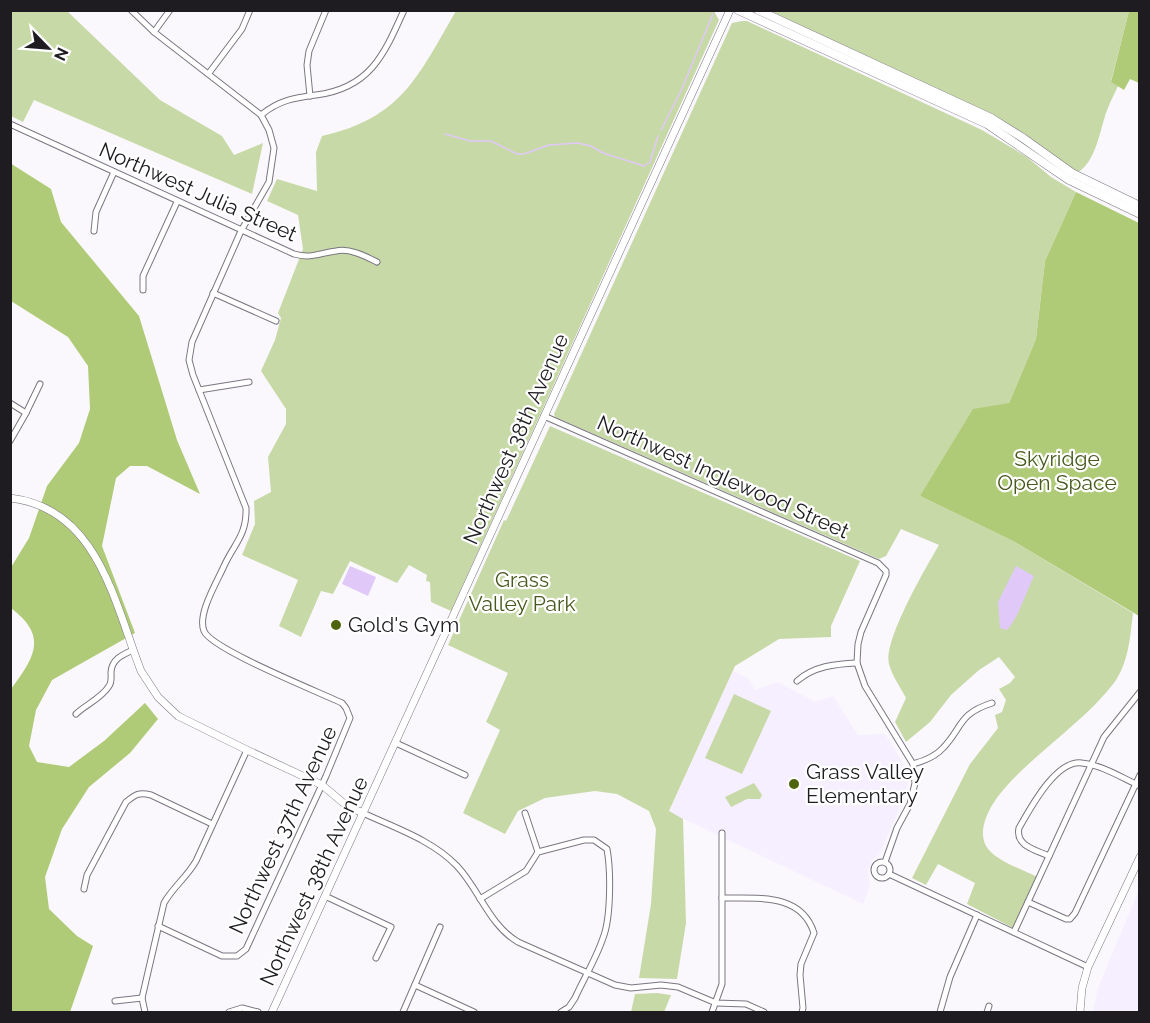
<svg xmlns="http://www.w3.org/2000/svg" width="1150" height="1023" font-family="Raleway,sans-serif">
	<rect width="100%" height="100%" fill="#faf8fd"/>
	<g fill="#f6efff">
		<polygon points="733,671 748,678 755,690 778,682 815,702 833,696 858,735 885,734 902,761 908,777 907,791 879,855 872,860 868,871 870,885 863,904 669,812"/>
		<polygon points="1139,890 1139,1012 1093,1012 1098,988"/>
	</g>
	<g fill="#c8d9a8">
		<polygon points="11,10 67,11 160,100 222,136 234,155 263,143 252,194 34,100 23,122 11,116"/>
		<path d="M456 11H714L719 20 451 611 431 602 430 582 426 581 427 575 409 565 397 583 350 561 333 594 321 591 301 637 279 626 298 580 242 555 255 524 254 501 271 492 268 457 286 424V409L261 371 275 340 281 318 278 313 303 249 298 215 267 201 277 179 317 191 316 152 322 136C402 118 418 76 456 11Z"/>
		<path d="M771 11H1129L1111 81 1118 86C1114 95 1109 104 1106 113 1100 131 1096 159 1080 171H1076L1048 154 1022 134Z"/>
		<path d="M742 21H747L982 130 1027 157 1051 177 1076 192 1045 261 1036 339 1009 403 920 496 1013 541 1133 613C1130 637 1129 662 1114 683 1084 722 1037 751 1005 788 993 801 976 827 986 846 995 861 1022 869 1037 877L1013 928 967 904 975 883 938 864 926 885 912 878 970 764 998 728 995 715 1002 712 1006 700 999 689 1010 683 1015 677 999 657 979 670 951 695 930 722 906 742 895 722 906 698C901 688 892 676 889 664 883 641 926 567 939 545L901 529 886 556 879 559 555 417 554 414 732 23Z"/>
		<polygon points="550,426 860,561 831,626 831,637 779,639 735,666 669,811 683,819 686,923 677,979 639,978 651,904 656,829 649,811 617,794 595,791 545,798 518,811 505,834 463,813 500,730 486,722 508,673 448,645 504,520 506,521"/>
		<polygon points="734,694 771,711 742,774 705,758"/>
		<polygon points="754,783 762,795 760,799 747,799 731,807 725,797"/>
		<polygon points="657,993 671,995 664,1012 631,1012 635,994"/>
	</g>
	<g fill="#b0cb77">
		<polygon points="1129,11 1139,11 1139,83 1130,79 1124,90 1111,82"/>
		<path d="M10 163 51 189 61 222 139 316 177 440 200 494 147 466H130L116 478 102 546 135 633 52 680 36 710 29 746 37 762 69 767 104 741 145 703 158 719 130 753 89 787 62 829 45 877 49 909 77 936 93 946 70 1012H11V689C35 657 48 636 11 608L10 569 29 538 47 486 79 443 90 409 88 366 68 337 11 301Z"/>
		<polygon points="1076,192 1139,223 1139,616 1013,541 920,496 973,409 1009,403 1036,339 1045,261"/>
	</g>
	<g fill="#e0c9f8">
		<polygon points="350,566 376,577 368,596 342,584"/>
		<path d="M1016 566 1034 576C1027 590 1017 621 1007 630L1000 628 998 602Z"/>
	</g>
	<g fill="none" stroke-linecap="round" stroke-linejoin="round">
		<g stroke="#e0c9f8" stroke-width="1.5">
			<polyline points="661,130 680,93 713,14"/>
			<polyline points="445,134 470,141 491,141 517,154 524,154 549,145 578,143 591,146 603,153 644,166 650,162 658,136"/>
		</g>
		<defs>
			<g id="minor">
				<path d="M131 10 154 32 261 115 269 130 274 148 269 182 241 231 192 342 189 360 193 375 246 508C247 535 234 544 224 566 217 582 197 614 204 631 211 649 319 692 342 703L346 708 350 718 326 776 246 949 237 956H222L158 926"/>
				<polyline points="154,32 170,10"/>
				<polyline points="209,73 242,29 250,10"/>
				<polyline points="310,96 307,65 309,51 326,10"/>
				<path d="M261 115C279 100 294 98 316 95 370 88 384 55 404 10"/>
				<path d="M10 124 294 254C312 259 319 253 336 251 350 248 365 256 377 262"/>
				<polyline points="94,231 96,212 114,172"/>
				<polyline points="143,290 143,276 177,202"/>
				<polyline points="213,293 276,321"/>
				<polyline points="199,390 249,382"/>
				<polyline points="10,403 26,413"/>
				<polyline points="544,416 878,563 886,571 886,575 861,632 858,644 857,663 865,686 913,764 915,783 910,804 897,828 885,862"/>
				<polyline points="10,441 26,413 40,384"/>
				<path d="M797 681C814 666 835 664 857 663"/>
				<path d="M76 714C85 705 102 698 109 686 112 682 111 677 111 672 112 659 122 655 133 650"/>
				<polyline points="396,743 465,775"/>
				<path d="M913 764C924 761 935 757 943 748 963 727 958 714 992 703"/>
				<path d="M363 813C395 828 432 840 457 866 479 889 489 925 518 942L615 985 631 988 661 985 678 987 716 1003 746 1004 764 1012"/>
				<polyline points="525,813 538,852"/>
				<path d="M1049 856C1036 850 1015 846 1019 828 1030 809 1056 759 1082 763 1102 765 1122 778 1140 786"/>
				<circle cx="882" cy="870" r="8"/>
				<polyline points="889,874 1088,967"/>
				<path d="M84 889 87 875 126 802C136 794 139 792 151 795L212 824"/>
				<polyline points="325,896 391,927 376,958"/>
				<path d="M722 898C757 899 801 892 814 933L801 964 800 975 803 1008 802 1012"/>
				<path d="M480 899 526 871 538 852 584 840H594L607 849C611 871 611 918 603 938 596 959 584 978 575 998L569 1007 561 1012"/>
				<polyline points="1028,902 1066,919 1070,919 1075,913 1140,775"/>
				<polyline points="1014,932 1104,737 1140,692"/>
				<polyline points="415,985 474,1012"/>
				<polyline points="115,1001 142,998"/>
				<path d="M145 1012 142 998 164 903C173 887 187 877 196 861L247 750"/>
				<polyline points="229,1012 242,1008 258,1012"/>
				<polyline points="403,1012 440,927"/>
				<polyline points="712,1012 722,984 722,833"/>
				<polyline points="940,1012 950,977 977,915"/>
				<polyline points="987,1012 989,1006"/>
			</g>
			<g id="tertiary">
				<path d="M10 498C98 508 114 602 141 671L158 697 178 716 247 750 322 785 347 806 363 813"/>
				<polyline points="272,1012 730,10"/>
				<polyline points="1080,1012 1082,988 1088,967 1140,857"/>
			</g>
			<g id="secondary">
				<polyline points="738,10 987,124 1069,180 1140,214"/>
				<polyline points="758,10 991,118 1023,138 1072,173 1140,206"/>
			</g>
		</defs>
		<use href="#minor" stroke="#7b7681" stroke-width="7"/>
		<use href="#tertiary" stroke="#7b7681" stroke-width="8"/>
		<use href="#secondary" stroke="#7b7681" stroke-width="9"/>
		<use href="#minor" stroke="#fff" stroke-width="5"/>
		<use href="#tertiary" stroke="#fff" stroke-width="7"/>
		<use href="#secondary" stroke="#fff" stroke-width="8"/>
	</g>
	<g fill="#4f640f" stroke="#fff" stroke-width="2">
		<circle cx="336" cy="625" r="6"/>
		<circle cx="794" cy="784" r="6"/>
	</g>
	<g text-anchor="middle" stroke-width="4.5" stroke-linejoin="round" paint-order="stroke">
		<g font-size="21" fill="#1e1c20" stroke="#fff">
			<text transform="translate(198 192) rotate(24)" y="7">Northwest Julia Street</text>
			<text transform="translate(516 439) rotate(-66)" y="7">Northwest 38th Avenue</text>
			<text transform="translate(723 477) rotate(24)" y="7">Northwest Inglewood Street</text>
			<text transform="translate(283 830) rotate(-65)" y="7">Northwest 37th Avenue</text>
			<text transform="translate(314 881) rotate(-65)" y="7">Northwest 38th Avenue</text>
		</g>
		<g font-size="21" fill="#48591d" stroke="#fff">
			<text x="1057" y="466">Skyridge<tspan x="1057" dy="24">Open Space</tspan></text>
			<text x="522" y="587">Grass<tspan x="522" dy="24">Valley Park</tspan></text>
		</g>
		<g font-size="21" fill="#1e1c20" stroke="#fff" text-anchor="start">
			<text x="348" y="632">Gold's Gym</text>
			<text x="806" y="779">Grass Valley<tspan x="806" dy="24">Elementary</tspan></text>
		</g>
	</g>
	<rect width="1150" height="1023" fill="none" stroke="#1e1c20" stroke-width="24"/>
	<g transform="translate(48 48) rotate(115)" stroke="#ffffff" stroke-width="4.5" paint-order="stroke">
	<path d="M0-4.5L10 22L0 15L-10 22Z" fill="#1e1c20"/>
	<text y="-9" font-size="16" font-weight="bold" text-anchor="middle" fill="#1e1c20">N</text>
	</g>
</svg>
